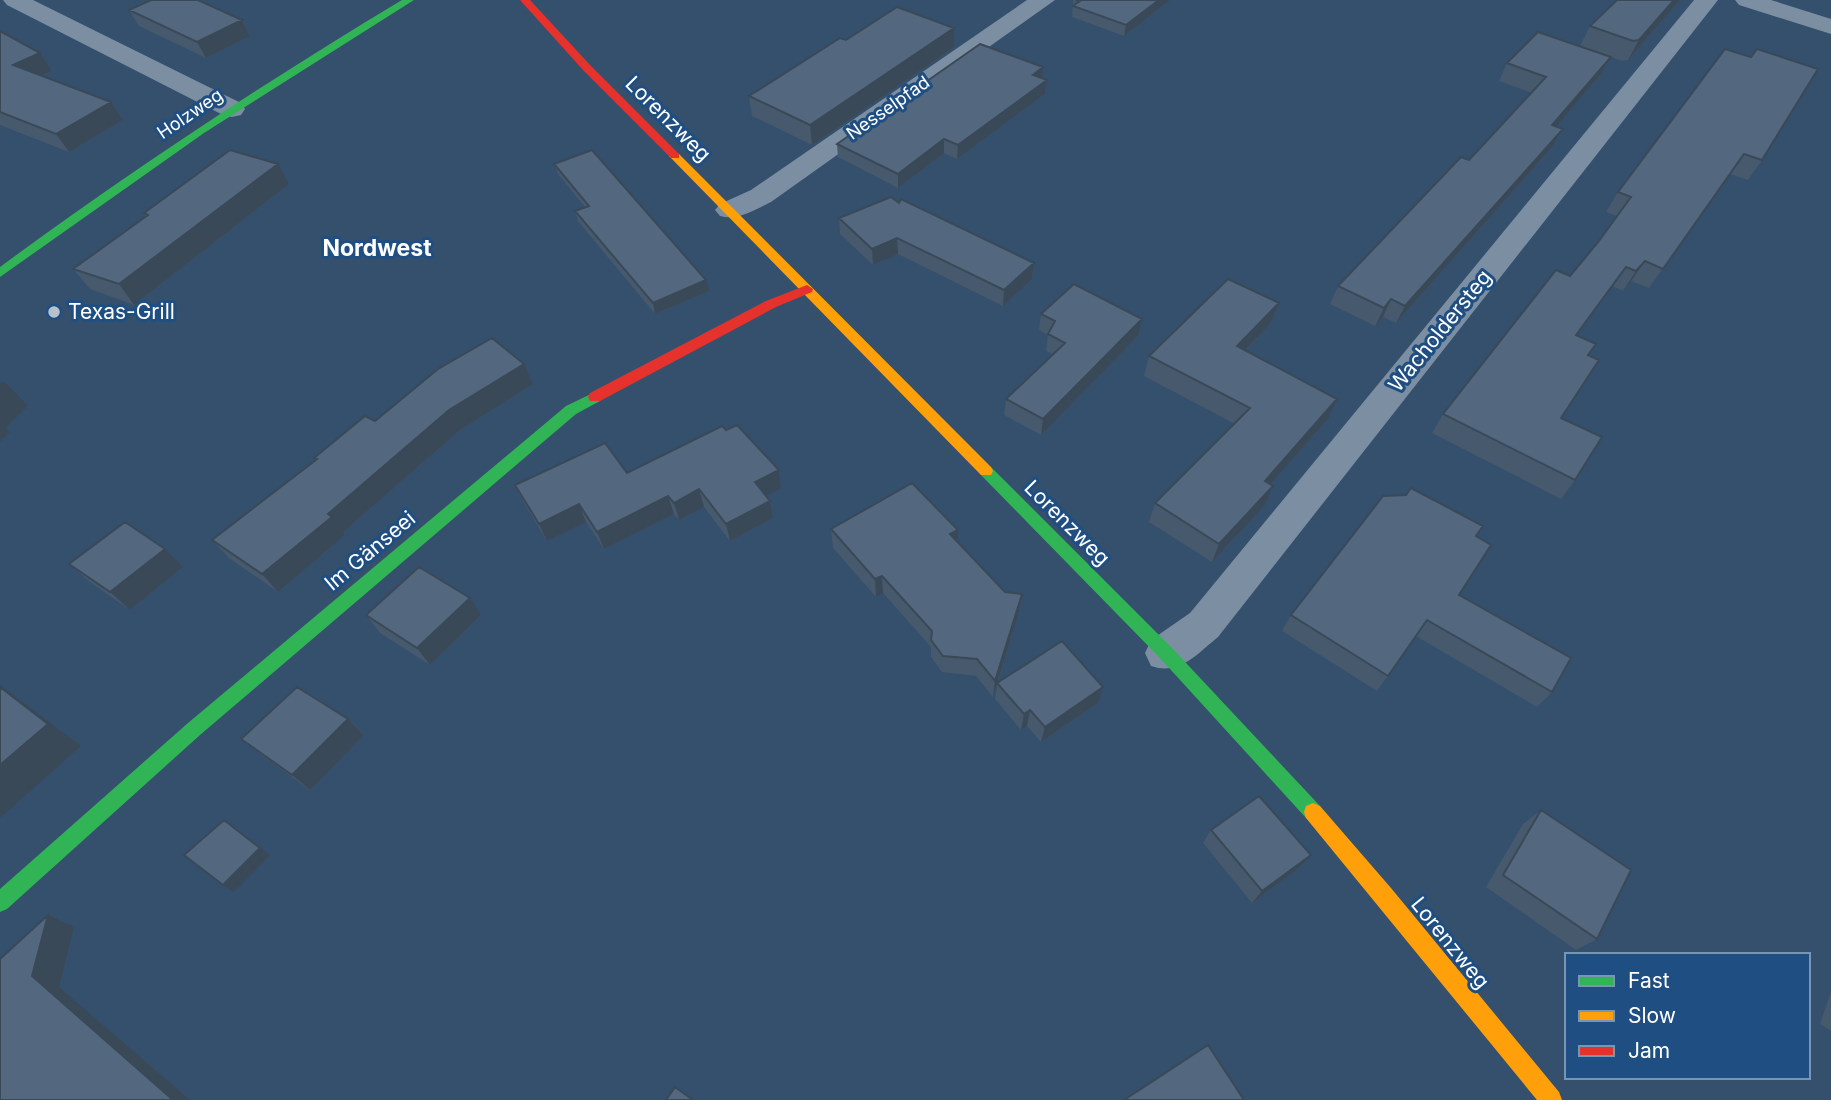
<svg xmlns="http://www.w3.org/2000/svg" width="1831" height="1100" font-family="Inter,sans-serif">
	<rect width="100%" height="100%" fill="#35506c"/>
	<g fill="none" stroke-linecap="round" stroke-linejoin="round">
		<path fill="#7b8ea2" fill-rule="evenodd" d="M3,0H33L241,103L245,109L241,115L232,117L223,115L7,5Z
			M1027,0H1055L771,202C754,210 738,221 720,216L715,210L720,204L751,190Z
			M1694,0H1718L1218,637C1197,654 1179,676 1151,666L1145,653L1151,640L1190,613Z
			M1735,0H1771L1831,19V34L1739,5Z"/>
		<path fill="#30b455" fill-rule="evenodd" d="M402,0H414L204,133L0,277V267C130,171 264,83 402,0Z
			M595,392L600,393L602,397L600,401L576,414L200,735L7,909L0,912V889L188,723L566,406Z
			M986,465L991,467L1172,648L1320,806L1322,812L1320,818L1313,821L1306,818L1160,658L981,475L979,471L981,467Z"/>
		<path fill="#ff9f0a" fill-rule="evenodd" d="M675,153L679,154L991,467L993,471L991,475H981L671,158L669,156Z
			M1313,803L1320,806L1391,888L1559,1092L1562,1100H1537L1306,818L1304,812L1306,806Z"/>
		<path fill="#e5322d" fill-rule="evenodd" d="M520,0H530L591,66L679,154V158H671L583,70Z
			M807,285L813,289L812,292L776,307L600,401H590L588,397L590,393L766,301Z"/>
	</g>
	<path fill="#47596c" d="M1073,0H1170L1124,36L1072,17Z
		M1617,0H1680L1628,60L1622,61L1611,57L1601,74L1556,126L1563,129L1553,146L1396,323L1383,317L1375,326L1330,304L1338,286L1469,160L1532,93L1499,81L1507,63L1580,46L1590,26Z
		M129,10L242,20L250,36L206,58L139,26Z
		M0,31L40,53L52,71L42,76L123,120L69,152L0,125Z
		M846,40L954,47L812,145L752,116L749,96Z
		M1725,49L1762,160L1748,180L1730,174L1649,288L1631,281L1623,291L1612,286L1577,335L1588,355L1561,418L1575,480L1561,499L1432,433L1443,414L1570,276L1599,241L1617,216L1606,212L1618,192Z
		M1042,78L1047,80L1045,94L957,159L944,153L898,188L838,157L837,144Z
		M554,164L709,291L655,314L578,221L575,211L585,207L558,174Z
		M289,184L134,305L90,289L73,269L146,217L144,213Z
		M899,203L1034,263L1032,279L1003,306L898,254L873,265L840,234L839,218Z
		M1279,303L1271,323L1245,351L1328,419L1270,484L1265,505L1212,562L1149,522L1155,503L1235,424L1144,376L1149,356Z
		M1041,314L1138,336L1041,435L1004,415L1006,399L1053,354L1046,351L1048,335L1039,330Z
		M533,384L460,430L343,532L345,535L278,592L229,558L212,540L316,460L314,458L375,421Z
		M726,430L779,470L781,488L766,496L770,501L773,518L730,541L704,507L679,520L674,514L604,549L586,522L547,541L524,503L515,485L627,473Z
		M831,529L957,541L1005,592L1022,594L1019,612L998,682L1098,703L1041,742L1027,726L1021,730L995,699L997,685L993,697L976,676L942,672L931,657V647L883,593L876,597L833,548Z
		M1476,536L1459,595L1552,692L1537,707L1416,636L1377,691L1282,631L1291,615Z
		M69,564L183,567L130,610L90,582Z
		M366,615H481L430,665L380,633Z
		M348,719L364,735L310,790L260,754L241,739Z
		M1541,810L1597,939L1576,950L1486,887L1523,824Z
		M1211,830L1311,855L1299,868L1252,903L1203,843Z
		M1831,992V1031L1820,1024Z"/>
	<path fill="#3a4958" d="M1159,0H1170L1124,36L1126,25Z
		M1674,0H1680L1628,60L1639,40Z
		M242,20L250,36L206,58L197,42Z
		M954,28V47L812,145L810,125Z
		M40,53L52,71L26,83L13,65Z
		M1611,57L1601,74L1543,142L1552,125Z
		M1043,67L1042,80L1033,75Z
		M1047,80L1045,94L957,159L958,145Z
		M111,102L123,120L69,152L56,134Z
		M1563,129L1553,146L1396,323L1405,306Z
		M944,139V153L898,188V174Z
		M278,164L289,184L134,305L119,284Z
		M897,238L898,254L873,265L872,249Z
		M1645,261L1631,281L1623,291L1636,271Z
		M1034,263L1032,279L1003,306L1004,290Z
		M706,280L709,291L655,314L653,303Z
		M1391,299L1383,317L1375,326L1384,308Z
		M1279,303L1271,323L1230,366L1237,346Z
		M1142,319L1138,336L1041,435L1043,419Z
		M524,364L533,384L460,430L343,532L345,535L278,592L262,574L328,514L449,410Z
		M4,381L28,406L5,428L10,432L0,442V384Z
		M1337,399L1328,419L1256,500L1265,481Z
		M779,470L781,488L759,500L755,482Z
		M1273,486L1265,505L1212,562L1219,544Z
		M699,489L704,507L679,520L674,503Z
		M668,496L674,514L604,549L597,532Z
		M770,501L773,518L730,541L726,524Z
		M579,504L586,522L547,541L539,524Z
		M958,530L957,548L950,534Z
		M165,549L183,567L130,610L110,592Z
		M882,576L883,593L876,597L875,579Z
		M1022,594L1019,612L993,697L995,681Z
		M470,598L481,615L430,665L417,648Z
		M0,685L81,746L0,818Z
		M1103,687L1098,703L1041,742L1045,727Z
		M1030,710L1027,726L1021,730L1024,714Z
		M348,719L364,735L310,790L292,775Z
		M224,820L270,855L234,892L223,885Z
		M1311,855L1299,868L1252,903L1262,891Z
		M48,915L74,927L59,987L190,1100H173L32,976Z"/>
	<path fill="#53687e" stroke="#3a4958" stroke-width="2" d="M151,0H198L242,20L197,42L129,10Z
		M1076,0H1159L1126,25L1073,6L1080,1Z
		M1617,0H1674L1639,40L1633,41L1590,26Z
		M897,7L954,28L810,125L749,96L840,38L846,40Z
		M0,31L40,53L13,65L111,102L56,134L0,112Z
		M1538,32L1611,57L1552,125L1563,129L1405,306L1391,299L1384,308L1338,286L1461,157L1469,160L1546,77L1507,63Z
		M980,44L1043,67L1033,75L1047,80L958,145L944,139L898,174L837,144Z
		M1725,49L1751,57L1757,49L1818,69L1762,160L1744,154L1663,269L1645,261L1636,271L1626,267L1576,335L1596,344L1588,355L1599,360L1561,418L1602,437L1575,480L1443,414L1556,270L1570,276L1599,241L1631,197L1618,192Z
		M230,150L278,164L119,284L73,269L148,215L144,213Z
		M592,150L706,280L653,303L575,211L589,206L554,164Z
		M891,197L899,203L901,199L1034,263L1004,290L897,238L872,249L839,218Z
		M1228,279L1279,303L1237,346L1337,399L1265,481L1273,486L1219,544L1155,503L1250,408L1149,356Z
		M1074,284L1142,319L1043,419L1006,399L1065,343L1048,334L1055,321L1041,314Z
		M492,338L524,364L449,410L328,514L332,517L262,574L212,540L317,459L314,458L365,416L375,421L438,369Z
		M737,425L779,470L755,482L770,501L726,524L699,489L674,503L668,496L597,532L579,504L539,524L515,485L605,443L627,473L722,426L726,430Z
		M912,483L958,530L950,534L1005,592L1022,594L995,681L977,659L943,656L931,640L932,631L882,576L875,579L831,529Z
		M1411,488L1483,526L1476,536L1491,545L1459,595L1571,658L1552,692L1427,620L1388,676L1291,615L1383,496L1406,495Z
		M125,522L165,549L110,592L69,564Z
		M419,567L470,598L417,648L366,615Z
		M1062,641L1103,687L1045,727L1030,710L1024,714L997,683Z
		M0,687L48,724L0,765Z
		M297,687L348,719L292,775L241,739Z
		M1259,796L1311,855L1262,891L1211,830Z
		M1541,810L1631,870L1597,939L1503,875Z
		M224,820L260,848L223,885L184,855Z
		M48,915L32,976L173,1100H0V959Z
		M1208,1045L1244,1100H1124Z
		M675,1087L693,1100H666Z"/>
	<circle fill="#b8c2cc" stroke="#1f4f82" stroke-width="2.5" cx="54" cy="312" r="7"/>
	<g text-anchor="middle" stroke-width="6" stroke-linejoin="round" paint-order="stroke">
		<g font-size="18" fill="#fff" stroke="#1f4f82">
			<text transform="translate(888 108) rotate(-35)" y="6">Nesselpfad</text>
			<text transform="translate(190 114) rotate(-34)" y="6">Holzweg</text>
		</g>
		<g font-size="21" fill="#fff" stroke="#1f4f82">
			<text transform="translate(668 119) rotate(45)" y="7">Lorenzweg</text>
			<text transform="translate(1440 331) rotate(-51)" y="7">Wacholdersteg</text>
			<text transform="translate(1067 523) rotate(45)" y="7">Lorenzweg</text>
			<text transform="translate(370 551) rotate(-40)" y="7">Im Gänseei</text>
			<text transform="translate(1450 943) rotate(51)" y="7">Lorenzweg</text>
		</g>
		<g font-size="21" fill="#fff" stroke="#1f4f82" text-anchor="start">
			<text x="68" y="319">Texas-Grill</text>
		</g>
		<g font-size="23" font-weight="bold" fill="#fff" stroke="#1f4f82">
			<text x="377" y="256">Nordwest</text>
		</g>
	</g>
	<rect x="1565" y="953" width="245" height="126" fill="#1f4f82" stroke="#7995b4" stroke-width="2"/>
	<rect x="1579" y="976" width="35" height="10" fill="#30b455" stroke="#7995b4" stroke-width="2"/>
	<text x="1628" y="988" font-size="21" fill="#ffffff">Fast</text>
	<rect x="1579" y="1011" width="35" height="10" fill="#ff9f0a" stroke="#7995b4" stroke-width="2"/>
	<text x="1628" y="1023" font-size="21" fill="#ffffff">Slow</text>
	<rect x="1579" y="1046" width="35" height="10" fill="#e5322d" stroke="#7995b4" stroke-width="2"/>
	<text x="1628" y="1058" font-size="21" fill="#ffffff">Jam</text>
</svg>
